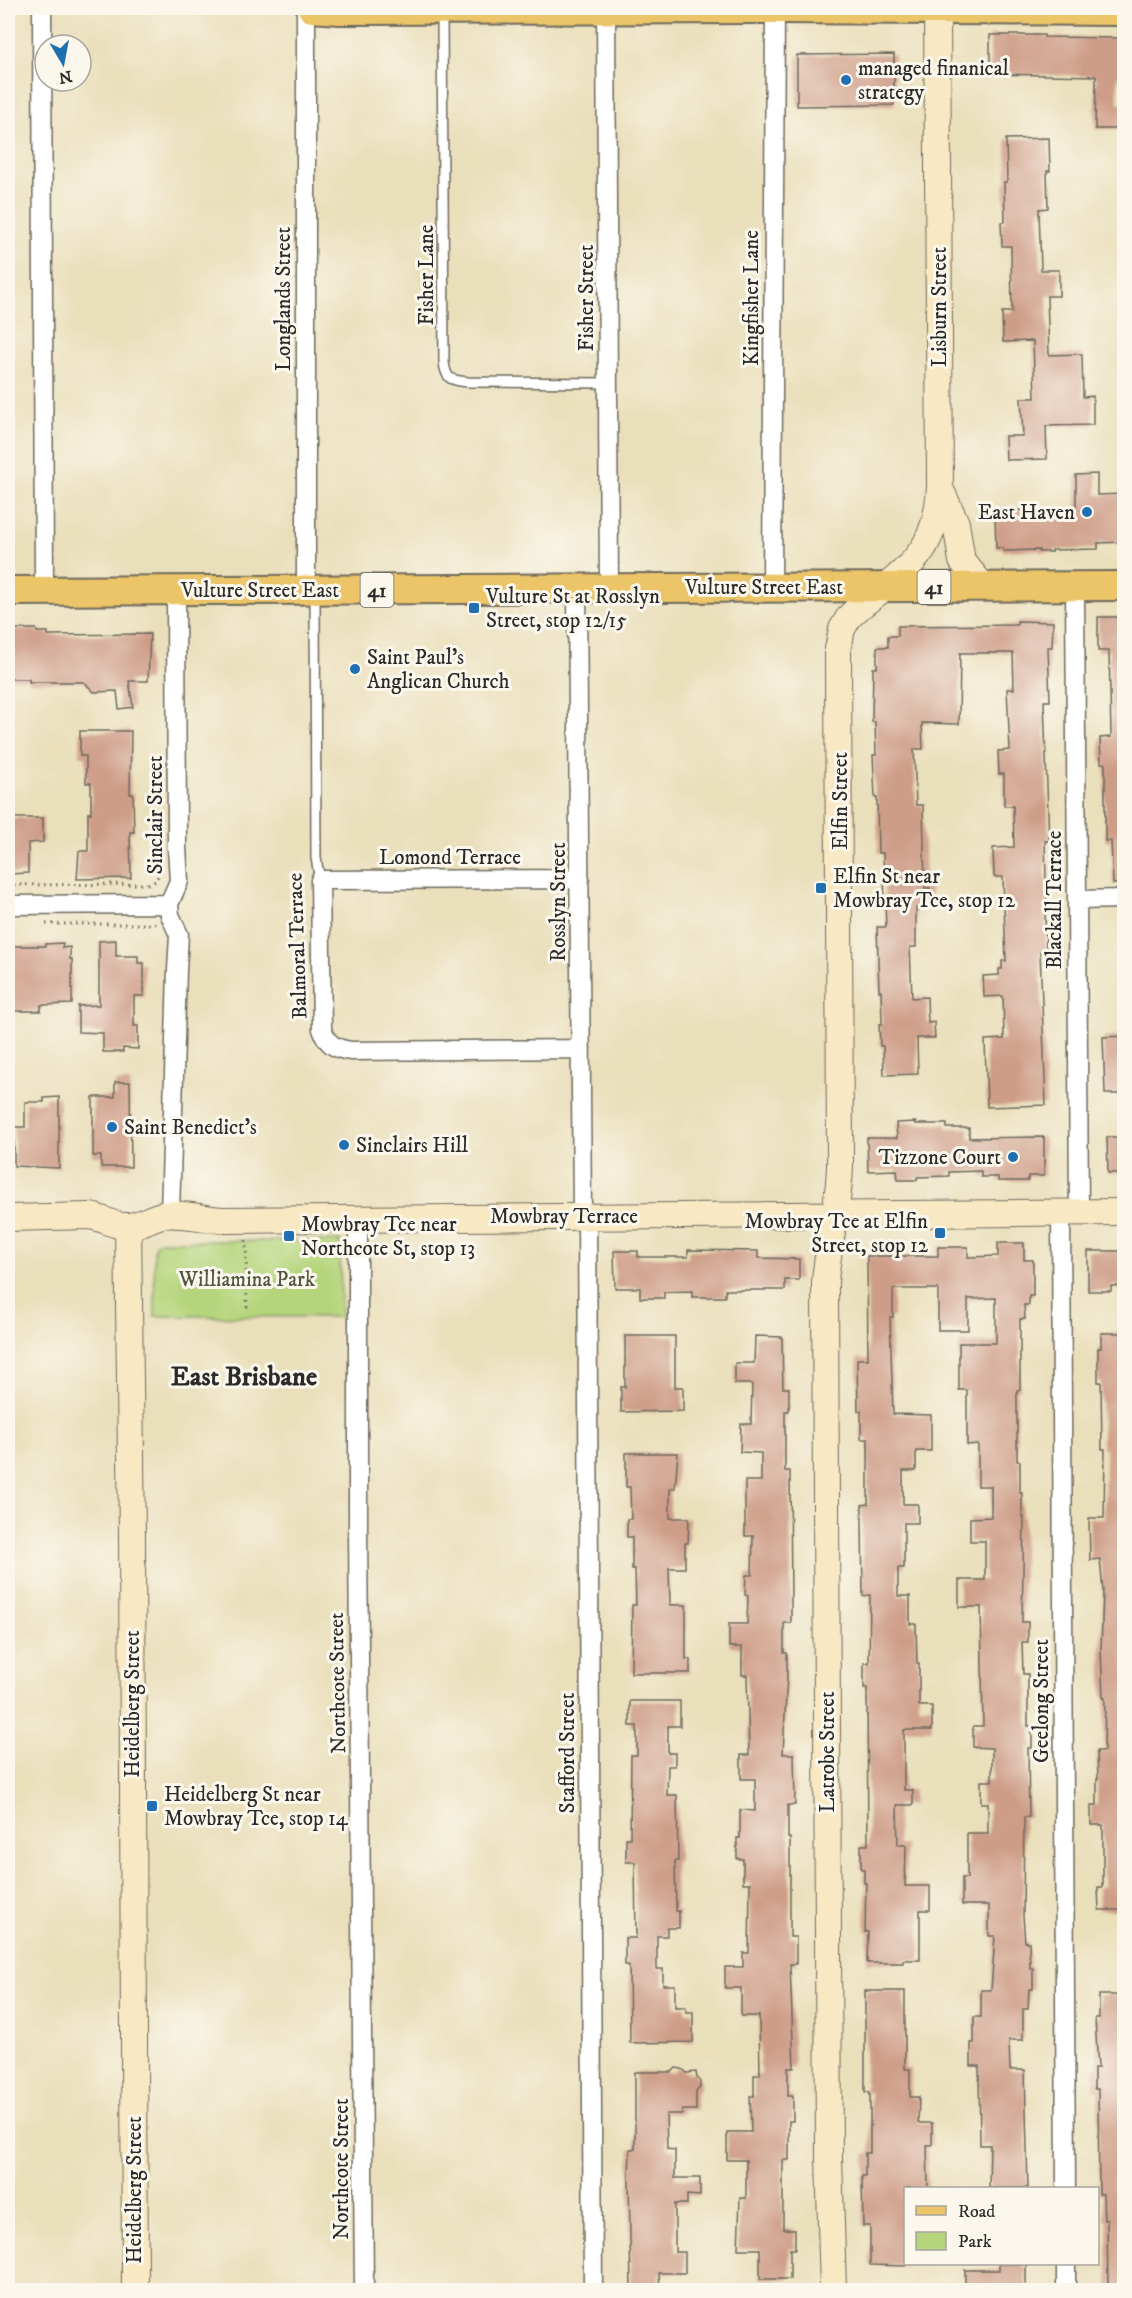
<svg xmlns="http://www.w3.org/2000/svg" width="1132" height="2298" font-family="'IM FELL DW Pica',serif">
	<rect width="100%" height="100%" fill="#fbf7ec"/>
	<filter id="ink" filterUnits="userSpaceOnUse"><feTurbulence type="fractalNoise" baseFrequency=".0167" numOctaves="2"/><feDisplacementMap in="SourceGraphic" scale="12" xChannelSelector="R" yChannelSelector="G"/><feConvolveMatrix kernelMatrix="1 2 1 2 8 2 1 2 1" color-interpolation-filters="sRGB"/></filter>
	<filter id="wash" filterUnits="userSpaceOnUse"><feTurbulence type="fractalNoise" baseFrequency=".008" numOctaves="4" result="noise"/><feDisplacementMap in="SourceGraphic" scale="24" xChannelSelector="R" yChannelSelector="G"/><feGaussianBlur stdDeviation="1.35" result="paint"/><feColorMatrix in="noise" values="0 0 0 0 0 0 0 0 0 0 0 0 0 0 0 0 0 1.4 0 .05"/><feComposite in="paint" operator="in"/></filter>
	<g filter="url(#wash)">
		<rect width="100%" height="100%" fill="#eadfbb"/>
		<path fill="#b5d57d" stroke="#708054" stroke-width="1.5" d="M160,1241H340L341,1317L155,1316L154,1250L155,1245Z"/>
		<g id="blocks">
			<path fill="#ce9d88" d="M990,35H1044V37L1121,38V76H1118V104H1123V129H1095L1096,76L990,74Z
				M894,54V105L797,106V55Z
				M1049,138L1050,171H1047L1048,208L1039,209L1041,270H1059V296H1047L1049,355L1082,354L1083,397L1093,396V425L1046,426L1047,459L1006,460L1005,436H1023L1021,398H1035L1033,341L1003,342L1002,312H1012L1011,246H1002L1001,222H1005L1004,182H1007L1006,139Z
				M1097,474V495L1125,494V542L1098,543V549L1052,550V552H1039V550L1003,551V548H996L995,511L1032,510V516L1076,515V475Z
				M1098,617H1125V884H1113L1111,841H1105V763H1101L1100,738L1111,737L1110,691L1109,651H1098Z
				M1017,621L1053,622L1052,647H1048L1050,701H1044L1049,841H1045L1047,913H1045L1046,952H1040L1046,1105L987,1107L985,1040L1004,1039L1003,996L984,997L983,976L999,975V969H1002V961H1006L1003,877H994L993,848L1014,847L1013,806H1004V774H999L998,751L1010,750L1007,689H1014L1013,653H960L959,724L922,723L923,749H914L916,805H923L925,888H930L931,907L916,908V947H910L912,998L927,997L928,1023L934,1022L935,1038H917L918,1074L884,1075L883,1046H880L879,1024H882L881,991H879L877,927H886L883,853H878L877,798H875L874,776L873,755H876L875,722H872L873,668H877V647H888V636H898V626L1017,625Z
				M8,629H36L37,632H48V635L150,634L148,681H129L133,707L119,709L117,691L94,692L84,682H29V679H8Z
				M80,731H131L130,794H133L134,832H130L131,878L77,879L79,851H88V813H91V783H86V756H80Z
				M8,818H43V842L28,843V873L8,874Z
				M116,940V956H138V963H144V996H134V1026H138V1049L123,1048V1052H103V1033L78,1032V1006L99,1005V941Z
				M63,943L62,948L70,947V959H72V1004L41,1005V1011H10V946H45V944Z
				M1125,1036V1094H1105L1103,1037Z
				M115,1082H130L131,1167H101V1156H93V1097H115Z
				M59,1097V1168L14,1166V1127H25V1102H44V1098Z
				M916,1122V1124H947V1128H969V1138L1044,1137V1176H1028V1181H998V1177H981V1171L949,1172V1176L917,1177V1180H898L897,1170L868,1171L867,1138H897L896,1123Z
				M1107,1137H1125V1173H1108Z
				M998,1243H1024V1260H1033V1296H1029V1305H1024L1025,1319H1020V1390H1017V1461H1020V1493H1022V1517H1024L1022,1622H1028V1642H1022L1023,1674H1028V1726H1032V1748H1028L1029,1817H1024L1023,1916L1025,1942H1029L1030,1968H1033V1989H1029L1028,2009H1023V2040H1009L1010,2070H1025L1028,2188H989L990,2145H980L979,2066H971V2043H974V2017H981V1990H991L995,1936H989V1905H962V1878H967V1833H988V1803H981V1781H992V1748L973,1747V1726H983L981,1607H959V1580H985V1541H970V1518L991,1517V1486H978V1444L967,1445V1390H959V1343H996V1298L968,1299V1330H938V1289H893V1317H890L893,1414L931,1415V1451H916V1471H903V1504H918V1523H904V1568H898V1596H910V1624H916L917,1663H919V1706H932V1730H904V1790H913V1805H897L898,1845H906L905,1886H930V1910H920V1960H903V1963H867L868,1932H865L866,1883H864V1869H861V1845H868L867,1688H864V1663H869L870,1595L863,1596L862,1523V1505L868,1504V1439H861V1411H858L857,1359H868L867,1256H938V1247H968V1257L998,1256Z
				M688,1250L758,1251V1258L799,1259V1280H785V1290H725V1297H692V1291L664,1292V1298H640V1288H615L614,1251H638V1257H688Z
				M1088,1251H1125V1286H1111V1291H1088Z
				M1101,1333H1125V1910H1099L1098,1887H1103V1825H1091V1805H1097V1779H1098L1097,1751H1104L1105,1698H1103L1101,1652L1103,1591L1100,1559L1090,1560L1089,1518H1104L1105,1449H1102L1101,1382H1098V1348H1101Z
				M625,1336H675V1387H683V1411L621,1412V1387H625Z
				M755,1336L782,1337L783,1388H789V1411H785V1471H790L791,1602V1623H784V1653H787V1675L783,1754H794L795,1805H788V1838H790V1937H796V1964H790L794,2068H788V2096H793V2121H789V2160H783V2229H795V2249H790V2279H760V2249H738L740,2198H746V2160H727V2132H751L750,2096H754V2075H760L759,2016H741V1988H725V1967H743V1953H749L750,1883H743V1859H737V1838H740V1810L755,1811V1779H741V1755H749L747,1675H742V1647H729V1624H747L748,1595H745L746,1575H752L753,1536H745V1481H761V1453L740,1452L741,1424H751L752,1384H735V1363H754Z
				M626,1453H678L675,1488H670V1518H689L688,1543H685V1568H669L670,1605H686V1659H690V1673H631L632,1605H636L635,1569H632V1537H627V1519H631L630,1487H626Z
				M630,1701H680V1726H668V1753H675V1766H668L667,1795H677L678,1861H675L676,1911H679V1928H667V1936H657V1969H663V1985H675V2007H686V2012H693V2042L630,2043L629,1965H625V1938H636L635,1862H626V1838H630L631,1755H637V1726H630Z
				M865,1991H905V2069H910V2097H919L918,2123H932V2145H927L928,2188H906V2266L870,2265V2226H863L862,2176H865V2153H870V2092H865Z
				M1099,1995H1125V2290H1108L1107,2220H1104L1103,2194H1099L1098,2089H1094V2068H1098L1095,2018H1099Z
				M676,2068L682,2069L687,2073L696,2072L697,2078L700,2081V2087L696,2092V2110H682V2114H666L667,2149L675,2150V2178H700V2196L687,2195V2204H675V2252H685V2273H659L660,2290H631L629,2178L630,2149H635V2072H672Z
				M999,2264H1026V2290H965V2270H999Z"/>
		</g>
	</g>
	<g filter="url(#ink)">
		<use href="#blocks" fill-opacity="0" stroke="#6e6a5d" stroke-width="1.5"/>
		<g fill="none" stroke-linecap="round" stroke-linejoin="round">
			<defs>
				<path id="lane" d="M442,12L444,362C446,381 452,380 468,382L609,383
					M315,592L316,858L320,880"/>
				<path id="street" d="M42,8L44,591
					M306,8V590
					M606,8L609,588
					M1075,586L1079,1212
					M772,587L775,9
					M577,588L582,1215
					M580,879L320,880L322,1029C327,1045 336,1049 351,1051L581,1049
					M1077,900L1124,899
					M8,905L169,904
					M1061,1213L1066,2188
					M170,1215L177,970L179,935L170,915L169,904L179,881L177,848L176,591
					M587,1215L593,2290
					M358,1219V1527L364,2290
					M1066,2264V2290"/>
				<path id="secondary" d="M940,488L956,523L962,561L983,586
					M8,1218L89,1216C102,1217 113,1226 125,1226C138,1227 149,1218 162,1215C181,1212 204,1219 223,1220L1124,1212
					M128,1226L132,1535L135,2290
					M833,2290L829,2157L825,1282C828,1243 839,1206 840,1166L838,649L842,629L849,617C860,605 873,597 885,587C923,558 937,535 940,487L937,8"/>
				<path id="primary" d="M312,8L340,10L771,9L1124,11
					M8,591L1124,586"/>
			</defs>
			<use href="#lane" stroke="#6e6a5d" stroke-width="12"/>
			<use href="#street" stroke="#6e6a5d" stroke-width="21"/>
			<use href="#secondary" stroke="#6e6a5d" stroke-width="28"/>
			<use href="#primary" stroke="#6e6a5d" stroke-width="32"/>
			<path stroke="#6e6a5d" stroke-width="3" stroke-dasharray="1.5 4.5" stroke-linecap="butt" d="M148,884L156,881L158,876V853
				M8,885L147,884
				M46,924H156
				M246,1240L247,1310"/>
			<use href="#lane" stroke="#fff" stroke-width="9"/>
			<use href="#street" stroke="#fff" stroke-width="18"/>
			<use href="#secondary" stroke="#f8e8c3" stroke-width="26"/>
			<use href="#primary" stroke="#edc569" stroke-width="28"/>
		</g>
	</g>
	<g fill="#1f6fb2" stroke="#fbf7ec" stroke-width="2">
		<circle cx="846" cy="80" r="6"/>
		<circle cx="1087" cy="512" r="6"/>
		<rect x="468" y="602" width="12" height="12" rx="3"/>
		<circle cx="355" cy="669" r="6"/>
		<rect x="815" y="882" width="12" height="12" rx="3"/>
		<circle cx="112" cy="1127" r="6"/>
		<circle cx="344" cy="1145" r="6"/>
		<circle cx="1013" cy="1157" r="6"/>
		<rect x="934" y="1227" width="12" height="12" rx="3"/>
		<rect x="283" y="1230" width="12" height="12" rx="3"/>
		<rect x="146" y="1800" width="12" height="12" rx="3"/>
	</g>
	<g text-anchor="middle" stroke-width="6" stroke-linejoin="round" paint-order="stroke">
		<g fill="#fbf7ec" stroke="#696865" stroke-width="1.5">
			<rect x="917.5" y="570" width="33" height="34" rx="4.5"/>
			<rect x="360.5" y="573" width="33" height="34" rx="4.5"/>
		</g>
		<g font-size="20" font-weight="bold" fill="#2b2b2b">
			<text x="934" y="594">41</text>
			<text x="377" y="597">41</text>
		</g>
		<g font-size="21" fill="#2b2b2b" stroke="#fbf7ec" text-anchor="start">
			<text x="858" y="75">managed finanical<tspan x="858" dy="24">strategy</tspan></text>
			<text x="1075" y="519" text-anchor="end">East Haven</text>
			<text x="486" y="603">Vulture St at Rosslyn<tspan x="486" dy="24">Street, stop 12/15</tspan></text>
			<text x="367" y="664">Saint Paul's<tspan x="367" dy="24">Anglican Church</tspan></text>
			<text x="833" y="883">Elfin St near<tspan x="833" dy="24">Mowbray Tce, stop 12</tspan></text>
			<text x="124" y="1134">Saint Benedict's</text>
			<text x="356" y="1152">Sinclairs Hill</text>
			<text x="1001" y="1164" text-anchor="end">Tizzone Court</text>
			<text x="928" y="1228" text-anchor="end">Mowbray Tce at Elfin<tspan x="928" dy="24">Street, stop 12</tspan></text>
			<text x="301" y="1231">Mowbray Tce near<tspan x="301" dy="24">Northcote St, stop 13</tspan></text>
			<text x="164" y="1801">Heidelberg St near<tspan x="164" dy="24">Mowbray Tce, stop 14</tspan></text>
		</g>
		<g font-size="21" fill="#2b2b2b" stroke="#fbf7ec">
			<text transform="translate(426 275) rotate(-90)" y="7">Fisher Lane</text>
			<text transform="translate(586 298) rotate(-90)" y="7">Fisher Street</text>
			<text transform="translate(751 298) rotate(-90)" y="7">Kingfisher Lane</text>
			<text transform="translate(283 299) rotate(-90)" y="7">Longlands Street</text>
			<text transform="translate(939 307) rotate(-90)" y="7">Lisburn Street</text>
			<text x="764" y="594">Vulture Street East</text>
			<text x="260" y="597">Vulture Street East</text>
			<text transform="translate(840 801) rotate(-90)" y="7">Elfin Street</text>
			<text transform="translate(155 815) rotate(-90)" y="7">Sinclair Street</text>
			<text x="450" y="864">Lomond Terrace</text>
			<text transform="translate(1054 900) rotate(-90)" y="7">Blackall Terrace</text>
			<text transform="translate(558 902) rotate(-90)" y="7">Rosslyn Street</text>
			<text transform="translate(297 946) rotate(-92)" y="7">Balmoral Terrace</text>
			<text x="564" y="1223">Mowbray Terrace</text>
			<text transform="translate(337 1683) rotate(-91)" y="7">Northcote Street</text>
			<text transform="translate(1041 1701) rotate(-90)" y="7">Geelong Street</text>
			<text transform="translate(132 1704) rotate(-90)" y="7">Heidelberg Street</text>
			<text transform="translate(827 1752) rotate(-90)" y="7">Latrobe Street</text>
			<text transform="translate(567 1753) rotate(-90)" y="7">Stafford Street</text>
			<text transform="translate(341 2169) rotate(-90)" y="7">Northcote Street</text>
			<text transform="translate(134 2190) rotate(-90)" y="7">Heidelberg Street</text>
		</g>
		<g font-size="21" fill="#4e5640" stroke="#fbf7ec">
			<text x="247" y="1286">Williamina Park</text>
		</g>
		<g font-size="27" font-weight="bold" fill="#2b2b2b" stroke="#fbf7ec">
			<text x="244" y="1385">East Brisbane</text>
		</g>
	</g>
	<rect width="1132" height="2298" fill="none" stroke="#fbf7ec" stroke-width="30"/>
	<rect x="904" y="2187" width="195" height="78" fill="#fbf7ec" stroke="#a8a59f" stroke-width="1.5"/>
	<rect x="916" y="2206" width="30" height="9" fill="#edc569" stroke="#a8a59f" stroke-width="1.5"/>
	<text x="958" y="2217" font-size="18" fill="#2b2b2b">Road</text>
	<rect x="916" y="2232" width="30" height="18" fill="#b5d57d" stroke="#a8a59f" stroke-width="1.5"/>
	<text x="958" y="2247" font-size="18" fill="#2b2b2b">Park</text>
	<g transform="translate(63 63) rotate(170)"><circle r="28" fill="#fbf7ec" stroke="#a8a59f" stroke-width="1.5"/>
	<path d="M0-4.5L10 22L0 15L-10 22Z" fill="#1f6fb2"/>
	<text y="-9" font-size="16" font-weight="bold" text-anchor="middle" fill="#2b2b2b">N</text>
	</g>
</svg>
